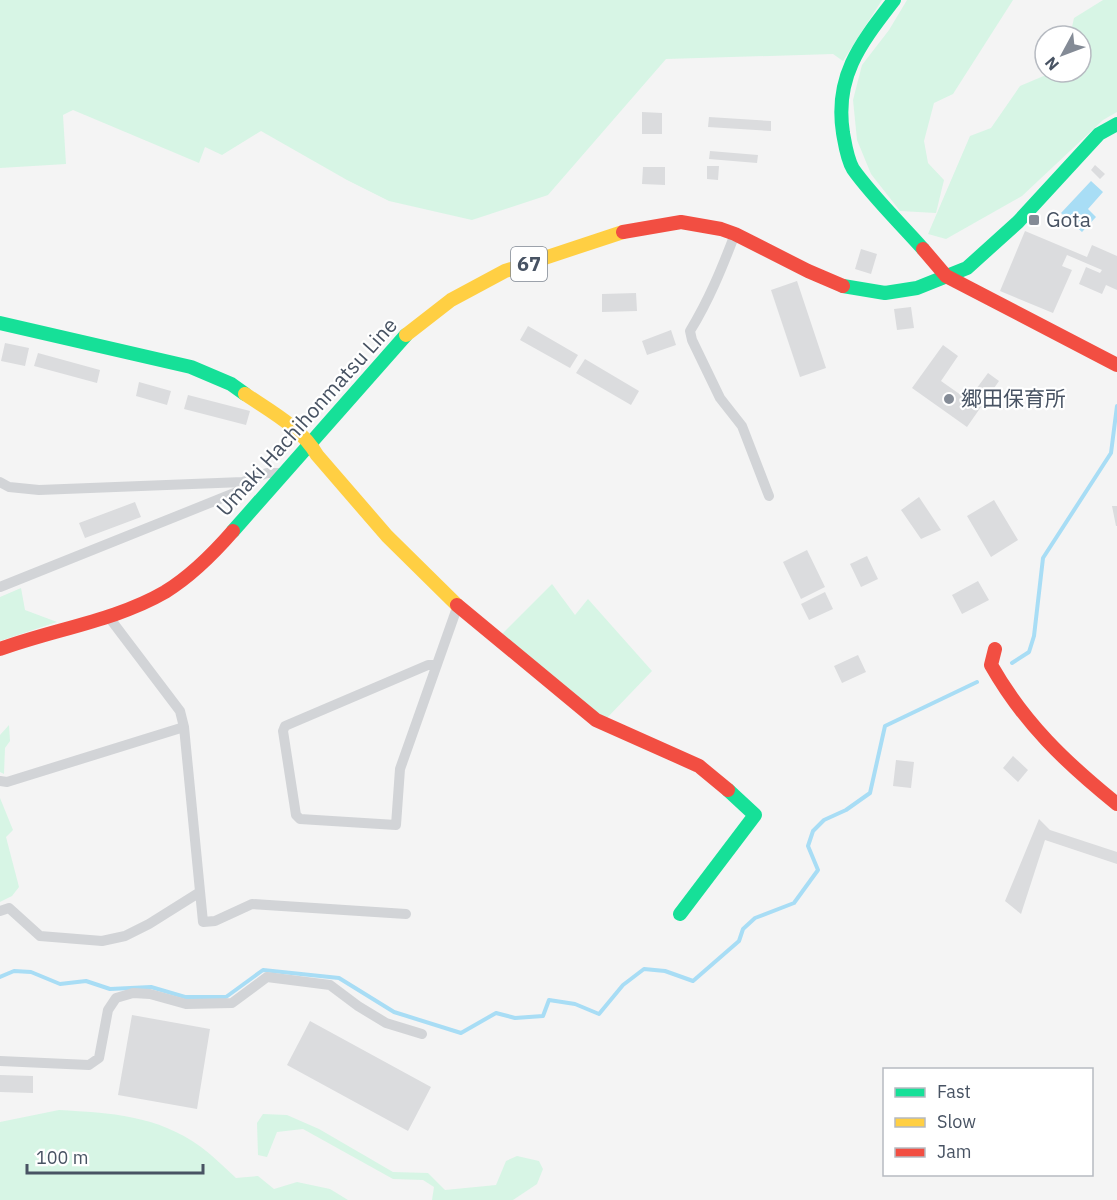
<svg xmlns="http://www.w3.org/2000/svg" width="1117" height="1200" font-family="'IBM Plex Sans','Noto Sans JP',sans-serif">
	<rect width="100%" height="100%" fill="#f4f4f4"/>
	<path fill="#d7f5e5" d="M0,0H882L843,61L833,54L666,59L548,195L472,220L389,201L347,180L261,131L222,155L205,147L199,163L73,110L63,115L66,164L0,168Z
		M907,0H1013L953,94L934,103L924,141L928,163L944,180L936,213L900,211L871,174L857,140L853,100L862,65L889,30Z
		M1103,0H1117V112L1103,120L1022,196L946,239L928,234L970,136L991,128L1020,86L1053,72H1081V36H1070L1074,18Z
		M552,584L575,615L588,599L652,671L605,720L501,635Z
		M21,588L25,610L57,622L0,641V597Z
		M9,725L10,741L5,748L4,774L0,772V735Z
		M0,798L13,830L6,837L19,887L12,896L0,902Z
		M59,1110C111,1113 157,1115 201,1147C213,1156 224,1167 236,1178L258,1176L274,1189L297,1182L330,1189L348,1200H0V1122Z
		M263,1114L287,1115L319,1129L393,1172L428,1173L445,1190L496,1185L506,1161L517,1156L539,1161L543,1169L537,1184L513,1200H432L434,1187L423,1180L393,1179L303,1129L277,1132L267,1157L258,1155L257,1123Z"/>
	<path fill="#a8ddf5" d="M1091,181L1103,192L1088,209L1096,217L1082,232L1061,213Z"/>
	<g fill="none" stroke-linecap="round" stroke-linejoin="round">
		<path stroke="#a8ddf5" stroke-width="4" d="M1012,663L1029,652L1034,636L1043,558L1111,453L1117,406
			M0,977L14,971L31,972L60,984L86,981L110,989L151,987L185,997H226L263,970L339,978L394,1012L461,1033L496,1013L515,1018L543,1016L549,1000L575,1004L599,1014L623,985L644,969L665,971L693,981L739,941L743,929L755,918L794,903L818,870L808,846L813,831L824,820L846,810L870,793L885,726L977,682"/>
	</g>
	<path fill="#dbdcde" d="M642,112L662,113V134H642Z
		M709,117L771,121V131L708,127Z
		M710,151L758,155L757,163L709,159Z
		M1095,165L1105,174L1100,179L1091,170Z
		M707,166H719L718,180L707,179Z
		M643,167H665V185L642,184Z
		M1025,231L1087,257L1092,245L1117,256V290L1106,285L1102,294L1079,284L1086,267L1100,273L1102,270L1067,255L1062,266L1072,270L1053,313L1000,291Z
		M861,249L877,254L871,274L855,269Z
		M797,281L826,368L800,377L771,290Z
		M636,293L637,311L602,312V294Z
		M911,307L914,328L897,330L894,309Z
		M528,326L578,355L570,368L520,340Z
		M671,330L676,345L647,355L642,341Z
		M5,343L29,348L25,366L1,361Z
		M943,345L958,356L941,381L968,400L988,373L999,381L967,427L912,388Z
		M38,353L100,370L97,383L34,366Z
		M585,359L639,391L631,405L576,373Z
		M139,382L171,391L167,405L136,396Z
		M188,395L250,411L246,425L184,409Z
		M919,497L941,530L921,539L901,510Z
		M994,500L1018,540L991,557L967,516Z
		M135,502L141,517L85,538L79,523Z
		M1112,506H1117V526H1116Z
		M807,550L825,587L801,599L783,562Z
		M867,556L878,579L861,587L850,564Z
		M978,581L989,600L962,614L952,595Z
		M825,592L833,609L809,620L801,604Z
		M858,655L866,672L842,683L834,666Z
		M1013,756L1028,770L1018,782L1003,768Z
		M896,760L914,762L911,788L893,786Z
		M1039,819L1050,830L1117,852V864L1045,840L1021,914L1005,901Z
		M132,1015L210,1029L197,1109L118,1095Z
		M310,1021L431,1087L408,1131L287,1065Z
		M0,1075L33,1076V1093L0,1092Z"/>
	<g fill="none" stroke-linecap="round" stroke-linejoin="round">
		<path stroke="#d2d4d7" stroke-width="10" d="M735,234C722,268 709,300 690,331L692,340L720,398L742,426L769,496
			M0,482L9,487L39,490L243,482L267,473H283
			M0,587L242,490L243,482
			M108,616L180,711L184,727L203,922L215,921L252,904L406,914
			M435,665H428L285,726L283,731L296,815L300,819L396,825L400,769L458,605
			M0,781L7,782L184,727
			M0,911L9,908L40,936L102,941L125,936L149,924L200,892
			M0,1061L89,1065L99,1058L108,1010L116,998L133,993L150,994L186,1004L232,1003L267,977L330,985L358,1006L386,1023L422,1034"/>
		<path stroke="#16e098" stroke-width="14" d="M894,0C861,43 834,76 843,133C845,144 847,159 853,169C872,196 901,224 923,249
			M843,286L885,293L917,288L967,268L1018,222L1099,134L1117,124
			M0,323L191,367L231,384L245,394
			M233,531L406,335
			M680,914L755,815L728,790"/>
		<path stroke="#ffcf43" stroke-width="14" d="M406,335L451,300L505,271L623,232
			M245,394C270,411 302,428 317,455L387,536L457,605"/>
		<path stroke="#f24e42" stroke-width="14" d="M623,232L681,222L721,229L735,234L808,271L843,286
			M923,249L946,276L1117,365
			M457,605L596,720L699,766L728,790
			M0,649C54,629 115,621 165,592C191,576 213,554 233,531
			M995,649L991,665C1024,723 1065,762 1117,804"/>
	</g>
	<g fill="#848b96" stroke="#fff" stroke-width="2">
		<rect x="1028" y="214" width="12" height="12" rx="3"/>
		<circle cx="949" cy="399" r="6"/>
	</g>
	<g text-anchor="middle" stroke-width="4.5" stroke-linejoin="round" paint-order="stroke">
		<rect fill="#fff" stroke="#7f8792" stroke-width="1.5" x="511" y="247" width="36" height="34" rx="4.5"/>
		<g font-size="20" font-weight="bold" fill="#485363">
			<text x="529" y="271">67</text>
		</g>
		<g font-size="21" fill="#485363" stroke="#fff" text-anchor="start">
			<text x="1046" y="227">Gota</text>
			<text x="961" y="406">郷田保育所</text>
		</g>
		<g font-size="21" fill="#485363" stroke="#fff">
			<text transform="translate(307 417) rotate(-48)" y="7">Umaki Hachihonmatsu Line</text>
		</g>
	</g>
	<rect x="883" y="1068" width="210" height="108" fill="#ffffff" stroke="#b6bac1" stroke-width="1.5"/>
	<rect x="895" y="1088" width="30" height="9" fill="#16e098" stroke="#b6bac1" stroke-width="1.5"/>
	<text x="937" y="1098" font-size="18" fill="#485363">Fast</text>
	<rect x="895" y="1118" width="30" height="9" fill="#ffcf43" stroke="#b6bac1" stroke-width="1.5"/>
	<text x="937" y="1128" font-size="18" fill="#485363">Slow</text>
	<rect x="895" y="1148" width="30" height="9" fill="#f24e42" stroke="#b6bac1" stroke-width="1.5"/>
	<text x="937" y="1158" font-size="18" fill="#485363">Jam</text>
	<g transform="translate(1063 54) rotate(229)"><circle r="28" fill="#ffffff" stroke="#b6bac1" stroke-width="1.5"/>
	<path d="M0-4.5L10 22L0 15L-10 22Z" fill="#848b96"/>
	<text y="-9" font-size="16" font-weight="bold" text-anchor="middle" fill="#485363">N</text>
	</g>
	<path d="M27 1164v9h176v-9" fill="none" stroke="#485363" stroke-width="3"/>
	<text x="36" y="1164" font-size="18" fill="#485363" stroke="#ffffff" stroke-width="4.5" paint-order="stroke">100 m</text>
</svg>
